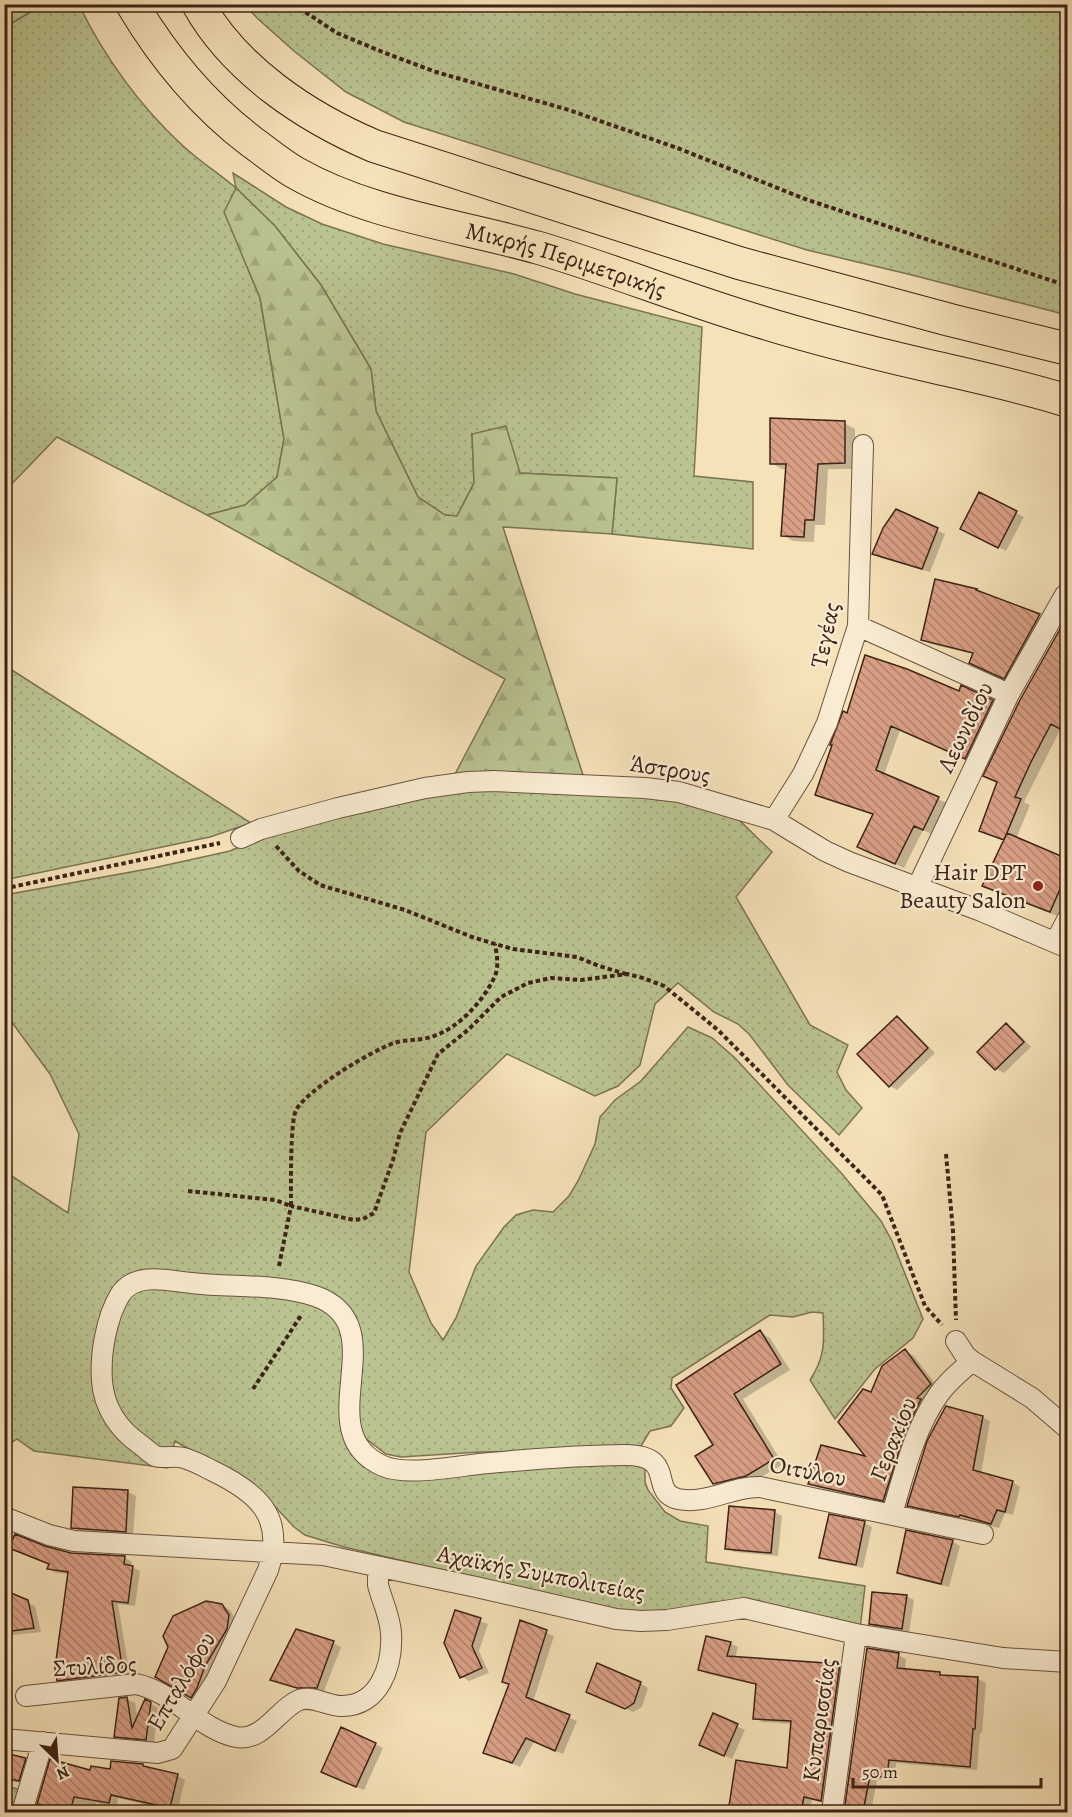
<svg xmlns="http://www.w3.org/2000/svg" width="1072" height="1817" font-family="Alegreya,serif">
	<defs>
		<pattern id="grass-dots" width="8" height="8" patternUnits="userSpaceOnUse" patternTransform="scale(1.5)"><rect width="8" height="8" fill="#bac491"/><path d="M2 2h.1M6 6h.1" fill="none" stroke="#a1a87c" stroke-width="1.8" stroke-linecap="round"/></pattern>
		<pattern id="forest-firs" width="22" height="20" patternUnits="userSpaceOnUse" patternTransform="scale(1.5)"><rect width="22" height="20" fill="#bac491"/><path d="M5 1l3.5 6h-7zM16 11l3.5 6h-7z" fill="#a1a87c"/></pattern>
		<pattern id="building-back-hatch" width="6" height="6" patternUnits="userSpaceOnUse" patternTransform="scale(1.5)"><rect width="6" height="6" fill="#daa086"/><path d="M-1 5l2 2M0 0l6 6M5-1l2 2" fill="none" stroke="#b2826d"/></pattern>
	</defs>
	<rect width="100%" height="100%" fill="#f6e2b9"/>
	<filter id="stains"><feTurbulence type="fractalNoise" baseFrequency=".00333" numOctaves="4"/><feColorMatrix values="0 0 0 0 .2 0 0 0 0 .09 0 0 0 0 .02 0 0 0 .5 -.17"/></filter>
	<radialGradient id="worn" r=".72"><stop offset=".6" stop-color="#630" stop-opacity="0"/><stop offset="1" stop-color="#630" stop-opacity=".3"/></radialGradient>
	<path fill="url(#grass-dots)" stroke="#7c7354" stroke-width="1.5" d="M42,5H79C104,56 139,105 182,145C198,160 218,173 236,188L233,173L286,207L322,224L383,244L514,274L575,294L702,327L694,476L753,482V549L612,534L617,478L520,473L472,434L474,483L457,516L445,515L418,497L376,411L371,369L321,285L275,226L237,189L244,259L260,298L284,439L277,477L245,505L207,515L57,437L5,491V27Z
		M245,5H1067V315L912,275L807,250L404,122L346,92L294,51L257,18Z
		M4,665L251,823L210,837L9,879L5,877Z
		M466,788L653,795L706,807L739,820L772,852L736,897L810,1025L848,1045L837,1072L846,1090L862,1108L839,1135L788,1085L749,1034L738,1024L714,1012L678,983L655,1004L640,1065L618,1086L595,1096L507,1054L426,1132L409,1272L431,1323L443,1340L456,1318L476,1266L504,1227L516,1215L533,1210L553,1212L569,1196L578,1181L595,1144L600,1117L615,1100L641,1081L688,1027L712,1038L735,1058L843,1175L881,1221L892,1241L923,1319L913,1338L875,1369L835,1419L810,1380C826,1356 824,1340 823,1313L812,1312L793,1317L770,1315L672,1378L671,1388L684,1408L671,1426L650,1431L641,1446L579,1450L480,1452L401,1457L386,1454L365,1438L364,1463L645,1464V1482L648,1490L665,1512L680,1521L708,1526L706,1562L865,1586L860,1630L735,1601L713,1602L668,1611L627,1613L344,1547L305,1535L294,1527L269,1500L213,1463L175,1441L167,1468L34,1451L17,1439L5,1447L4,1171L68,1213L79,1134L50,1074L5,1013V895L153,868L230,851L274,831Z
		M5,1786L35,1793L30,1812H5Z"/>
	<path fill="url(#forest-firs)" stroke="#7c7354" stroke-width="1.5" d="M5,4H42V5L5,27Z
		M236,188L275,226L321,285L371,369L376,411L418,497L445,515L457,516L474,483L472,434L506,426L520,473L617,478L612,534L503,527L584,778L454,776L505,679L207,515L245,505L277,477L284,439L260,298L224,212Z"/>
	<path fill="#0003" d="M844,423L855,429V469H828L825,525H815L814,542L793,541L782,535L787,469H782L771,463Z
		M980,494L1024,517L1006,551L969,532Z
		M896,511L945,534L930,572L881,558L874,554Z
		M984,595L1047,620L1012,682L978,667L974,654L930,644L923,639Z
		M1068,618V731L1061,728L1024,802L1030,805L1016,839L1068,861V904L1062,918L995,892L984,886L1005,841L981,831Z
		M959,693L992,701L1001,706L974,762L900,730L884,775L947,803L931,834L923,830L904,868L867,851L874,815L825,799L817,794L848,714Z
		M897,1018L904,1022L935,1053L897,1090L890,1086Z
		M1006,1025L1014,1029L1031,1047L1004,1073L996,1069L979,1052Z
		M760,1332L770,1338L790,1370L743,1399L783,1464L756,1480L723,1489L714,1483L716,1445L679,1385Z
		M905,1351L914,1356L940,1390L893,1505L819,1488L810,1483L869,1459L872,1394Z
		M982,1417L990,1421L981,1474L1012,1482L1020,1487L1013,1515L1005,1513L999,1528L916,1509L909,1505Z
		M74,1489L128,1492L136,1496L133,1535L80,1531L72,1527Z
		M775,1512L782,1516L778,1556L734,1552L727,1548Z
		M830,1516L865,1523L872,1527L863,1568L828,1561L820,1557Z
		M4,1532L44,1548L73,1554L124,1557L132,1562L131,1567L140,1571L135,1606L118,1604L130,1676L66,1684L58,1680L69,1574L56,1573L49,1569L51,1565L4,1547Z
		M952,1541L960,1546L949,1587L906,1577L898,1573Z
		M4,1592L35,1606L41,1632L4,1636Z
		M906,1596L914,1600L909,1633L878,1628L871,1623Z
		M222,1606L230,1610L236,1620L199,1701L157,1677Z
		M456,1612L488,1624L479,1651L489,1673L469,1681L461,1676Z
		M521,1622L554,1636L533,1702L577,1721L563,1754L534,1742L520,1767L485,1752L510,1685Z
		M333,1643L341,1647L324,1691L306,1692L272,1679Z
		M730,1643L738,1647L735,1658L839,1666L847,1670L829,1804L812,1800L809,1812H758L738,1809L731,1805L788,1770L792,1724L762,1722L755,1718L757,1685L707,1674L699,1670Z
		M868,1650L898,1655L906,1659L905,1670L940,1673L946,1677L978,1679L986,1683L982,1733H980L977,1770L896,1763L895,1781L877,1779L871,1812H844Z
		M640,1683L648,1688L642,1707L633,1712L588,1692Z
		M127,1699L135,1703L138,1720L146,1701L158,1708L154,1743L123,1741L116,1736Z
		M713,1715L745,1730L732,1759L708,1748Z
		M375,1744L383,1748L364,1790L330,1776Z
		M4,1755L25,1759L33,1763L26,1784L4,1780Z
		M51,1761L91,1772L112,1771L143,1765L150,1769L178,1776L185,1780L177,1812L118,1798L117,1807L96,1803L93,1812H35Z"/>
	<path fill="url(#building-back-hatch)" stroke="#3d2216" stroke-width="1.5" d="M770,418L845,421V463L818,464L814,520H805L804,537L781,536L786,464H770Z
		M979,492L1017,511L998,548L960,529Z
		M896,509L938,528L922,569L872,554L883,528Z
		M935,579L977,589L976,590L1040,614L1004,679L969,663L973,653L921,640Z
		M1068,615V714L1060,729L1051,724L1031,762L1015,797L1021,799L1004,840L979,831L997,782L983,776L1020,700Z
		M865,655L907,669L959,691L961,685L993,700L965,759L891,726L876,770L939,797L923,830L914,826L895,864L857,847L873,814L815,795L832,745H830L843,711L847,713Z
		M1007,833L1068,859V871L1050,912L982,886Z
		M897,1016L928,1048L889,1087L857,1054Z
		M1006,1023L1024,1042L995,1070L977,1052Z
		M760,1330L781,1364L734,1394L774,1459L746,1476L713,1484L695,1456L713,1445L676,1385Z
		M905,1349L931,1384L917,1398L921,1399L905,1433L883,1501L808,1484L821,1445L865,1456L838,1422L863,1389L871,1392L882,1366Z
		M946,1406L983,1416L973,1470L1013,1481L1005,1512L997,1510L991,1524L960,1515L959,1517L907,1506L927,1441Z
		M73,1487L128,1490L126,1532L71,1528Z
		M729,1506L775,1510L771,1553L725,1549Z
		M829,1514L865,1521L856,1565L819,1558Z
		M906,1530L953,1540L941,1584L897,1573Z
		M15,1534L45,1546L71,1553L125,1556L124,1564L133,1566L128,1603L112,1601L123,1672L57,1681L55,1668L68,1572L47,1569L49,1564L9,1548Z
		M4,1590L28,1600L34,1628L4,1632Z
		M872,1592L907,1595L902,1629L869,1624Z
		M206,1601L222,1604L229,1615L227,1629L205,1666L197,1688L191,1698L155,1677L168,1647L163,1636L173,1616Z
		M455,1610L481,1618L472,1646L482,1668L460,1678L444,1643Z
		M520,1620L547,1630L526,1697L570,1715L555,1751L526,1738L512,1763L483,1753L509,1684L502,1682Z
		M296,1629L334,1641L317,1688H297L270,1680Z
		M706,1636L731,1642L727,1656L840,1664L821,1801L804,1797L801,1812H772L729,1806L736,1760L787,1768L791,1721L753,1719L756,1684L698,1670Z
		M867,1648L899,1653L897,1668L940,1672V1675L978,1677L975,1729H973L970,1767L889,1760L887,1777L870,1776L863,1812H844Z
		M597,1663L641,1682L634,1703L625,1709L586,1692Z
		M127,1697L132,1728L145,1699L151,1702L146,1740L114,1737L119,1698Z
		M713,1713L738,1724L724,1756L699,1745Z
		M341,1727L376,1743L356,1787L321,1772Z
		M4,1753L26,1758L19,1781L4,1778Z
		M50,1759L90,1770L91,1766L110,1769L111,1761L143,1764V1766L178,1774L170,1808L111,1795L109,1803L74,1797L70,1812L37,1804Z"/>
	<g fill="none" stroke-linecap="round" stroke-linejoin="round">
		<defs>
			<path id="street" d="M858,626L1009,694
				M774,820L803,774L827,723L858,626L863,445
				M241,838L261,829L338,808L425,788L468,782L494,781L645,788L679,792L774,820L825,851L849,862L981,911L1068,948
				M918,886L1009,694L1065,595
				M1056,941L1068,918
				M956,1341L965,1355L972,1361L1032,1398L1068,1429
				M892,1514C904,1474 914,1429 939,1394C948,1381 961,1371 972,1361
				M4,1517L49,1535L74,1541L323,1555L476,1587L616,1619L641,1621L667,1620L744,1608L856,1634L1003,1658L1068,1662
				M26,1696L136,1684C174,1692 199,1729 236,1737C262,1742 277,1711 297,1701C311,1694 327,1706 341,1706C379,1707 393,1666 391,1633C390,1616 382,1601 378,1585V1578L381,1567
				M4,1739L158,1753L172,1749L216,1681L268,1570C286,1516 257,1492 211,1470C203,1466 194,1461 184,1458C175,1455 164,1459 155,1456C150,1453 145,1448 141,1445C119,1430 104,1408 102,1381C100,1355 106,1318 120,1295C135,1271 168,1281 191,1283C232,1288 275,1283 315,1296C399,1325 305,1432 383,1466C408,1477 461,1465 489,1463C534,1459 580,1455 625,1455C678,1455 648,1492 678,1499C707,1505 732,1486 760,1487L983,1534
				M22,1812L43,1742
				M832,1812L856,1634"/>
			<g id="primary">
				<path id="s1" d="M132,4C164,58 202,104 252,142C266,152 279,163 294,172C369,215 458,225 539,248C613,270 684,299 758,321C813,338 869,352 925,365C973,376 1021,386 1068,401"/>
				<path d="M198,4C235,70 306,117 374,146L739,263L950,320L1068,349"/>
			</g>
		</defs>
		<use href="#street" stroke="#6b523f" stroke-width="22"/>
		<use href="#primary" stroke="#3d2216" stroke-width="34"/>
		<path stroke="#3d2216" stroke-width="4" stroke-dasharray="4.5 3" stroke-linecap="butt" d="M293,4L337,33L385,53L436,72L569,110L680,149L805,199L1068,286
			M276,846L299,871L320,885L405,910L472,937L495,944L513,949L577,957L599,966L626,974
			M4,887L7,888L220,843
			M946,1154L953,1231L956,1320
			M188,1191L275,1200L291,1206C291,1188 290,1122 296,1110C308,1089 371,1051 394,1043C406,1039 421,1041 434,1036C460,1027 484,1000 495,976C499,966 497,955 495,944
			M279,1266L291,1206L354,1220L363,1219L374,1213L393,1160L400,1133L438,1054L468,1030L501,997L528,983L551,978L581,980L627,974L643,978L664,986L718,1030L882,1195L925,1306L942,1325
			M253,1389L302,1314"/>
		<use href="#street" stroke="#f9ecd2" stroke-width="20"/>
		<use href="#primary" stroke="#f6e2b9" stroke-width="32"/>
	</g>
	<circle fill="#8f2418" stroke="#f9ecd2" stroke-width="2" cx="1038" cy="886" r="6"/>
	<g text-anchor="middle" stroke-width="4.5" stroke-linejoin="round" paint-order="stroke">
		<g font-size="24" fill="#3d2216" stroke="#f9ecd2">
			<text dy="8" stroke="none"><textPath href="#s1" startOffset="522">Μικρής Περιμετρικής</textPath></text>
			<text transform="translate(825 635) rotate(-78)" y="8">Τεγέας</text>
			<text transform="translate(965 727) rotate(-64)" y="8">Λεωνιδίου</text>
			<text transform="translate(670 769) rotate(9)" y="8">Άστρους</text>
			<text transform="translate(893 1439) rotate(-68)" y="8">Γερακίου</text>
			<text transform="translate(808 1471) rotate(11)" y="8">Οιτύλου</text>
			<text transform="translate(541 1573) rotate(11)" y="8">Αχαϊκής Συμπολιτείας</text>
			<text transform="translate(95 1666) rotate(-3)" y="8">Στυλίδος</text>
			<text transform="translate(181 1681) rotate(-59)" y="8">Επταλόφου</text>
			<text transform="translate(819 1720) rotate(-82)" y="8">Κυπαρισσίας</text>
		</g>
		<g font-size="24" fill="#3d2216" stroke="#f9ecd2" text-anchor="end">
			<text x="1026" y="880">Hair DPT<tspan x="1026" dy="28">Beauty Salon</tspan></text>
		</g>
	</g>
	<rect width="1072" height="1817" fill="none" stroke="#f6e2b9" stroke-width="24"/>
	<rect x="6" y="6" width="1060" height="1805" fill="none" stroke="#3d2216" stroke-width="3"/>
	<rect x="12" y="12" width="1048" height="1793" fill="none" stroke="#3d2216" stroke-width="1.5"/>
	<g transform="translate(57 1760) rotate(155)" stroke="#f9ecd2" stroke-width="4.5" paint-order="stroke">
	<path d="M0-4.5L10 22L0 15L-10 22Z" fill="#3d2216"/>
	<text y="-9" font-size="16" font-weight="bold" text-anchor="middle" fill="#3d2216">N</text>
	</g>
	<path d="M853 1778v9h188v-9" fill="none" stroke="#3d2216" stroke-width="3"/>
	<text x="862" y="1778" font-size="18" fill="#3d2216" stroke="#f9ecd2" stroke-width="4.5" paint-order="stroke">50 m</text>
	<rect width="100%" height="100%" filter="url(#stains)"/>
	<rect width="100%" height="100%" fill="url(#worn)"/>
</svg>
